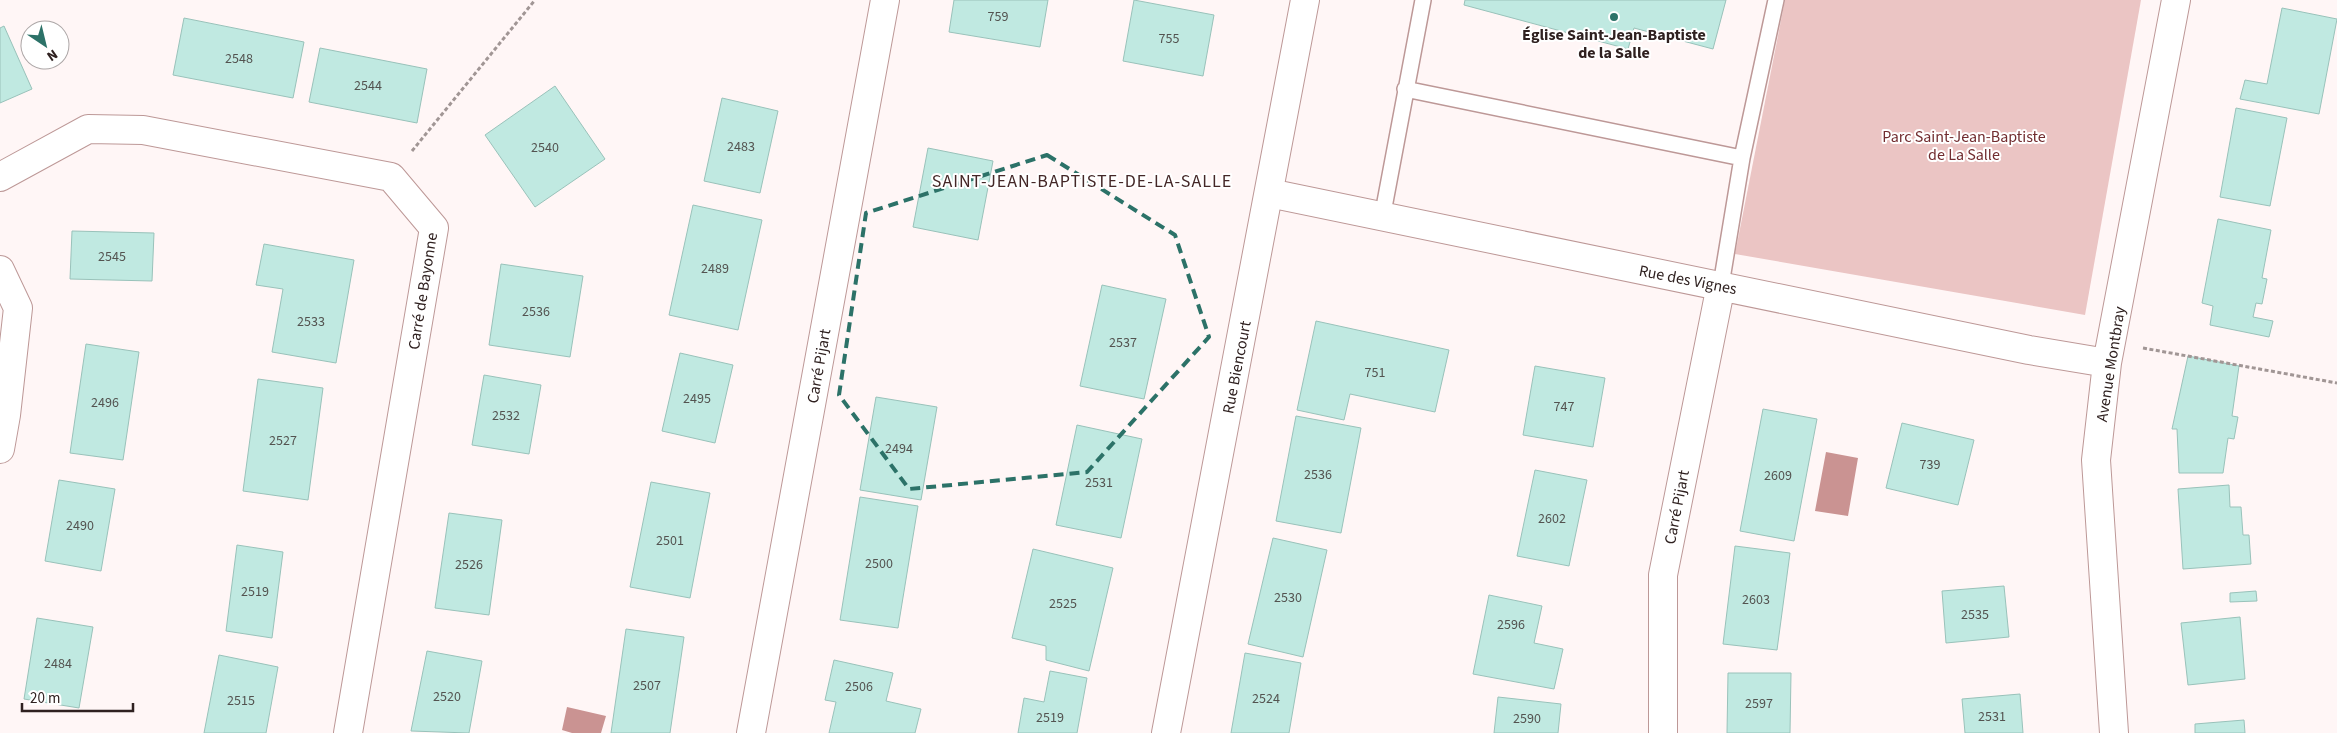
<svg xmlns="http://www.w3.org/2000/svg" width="2337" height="733" font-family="'Source Sans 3',sans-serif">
	<rect width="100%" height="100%" fill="#fff6f6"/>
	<path fill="#ebc5c4" d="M1785,0H2141L2085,315L1735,254Z"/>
	<path fill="#ca9392" d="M1826,452L1858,458L1848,516L1815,511Z
		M567,707L606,716L601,733H572L562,730Z"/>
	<path fill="#c0e9e1" stroke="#99c2ba" d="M954,0H1048L1040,47L949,32Z
		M1134,0L1214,15L1203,76L1123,61Z
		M1465,0H1726L1713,49L1634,28L1628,49L1464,5Z
		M2282,8L2337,19L2319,114L2240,99L2245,80L2267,84Z
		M184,18L304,42L293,98L173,75Z
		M4,26L32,89L0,103V28Z
		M320,48L427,69L417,123L309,102Z
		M555,86L605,159L535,207L485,135Z
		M722,98L778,111L760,193L704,181Z
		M2236,108L2287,118L2270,206L2220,197Z
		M928,148L993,161L978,240L913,227Z
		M693,205L762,220L738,330L669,315Z
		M2218,219L2271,230L2262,278L2267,279L2262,304L2256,303L2253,317L2273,321L2269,337L2210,325L2213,306L2202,303Z
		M72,231L154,233L152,281L70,279Z
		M264,244L354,260L336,363L272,352L283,289L256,285Z
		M501,264L583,276L570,357L489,345Z
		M1102,285L1166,299L1144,399L1080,386Z
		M1316,321L1449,350L1435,412L1350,394L1344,420L1297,410Z
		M86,344L139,352L123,460L70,453Z
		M680,353L733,365L715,443L662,431Z
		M2188,356L2239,366L2232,416L2238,417L2234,439L2228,438L2223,473H2179L2177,429H2172Z
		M1535,366L1605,378L1593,447L1523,435Z
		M484,375L541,385L529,454L472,445Z
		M258,379L323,388L308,500L243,491Z
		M876,397L937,407L921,500L860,490Z
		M1763,409L1817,419L1794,541L1740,531Z
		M1296,416L1361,428L1341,533L1276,521Z
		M1902,423L1974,440L1958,505L1886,488Z
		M1077,425L1142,439L1121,538L1056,525Z
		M1535,470L1587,480L1569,566L1517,556Z
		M59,480L115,489L101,571L45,561Z
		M651,482L710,493L690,598L630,587Z
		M2229,485L2230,507H2241L2243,535H2249L2251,564L2183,569L2178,489Z
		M860,497L918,506L898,628L840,620Z
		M449,513L502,520L489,615L435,608Z
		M1273,538L1327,550L1303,657L1248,644Z
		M237,545L283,552L272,638L226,631Z
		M1735,546L1790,553L1777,650L1723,644Z
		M1033,549L1113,568L1089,671L1046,660V646L1012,638Z
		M2004,586L2009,637L1946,643L1942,591Z
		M2256,591L2257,601L2230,602V593Z
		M1489,595L1542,606L1534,643L1563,649L1554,689L1473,674Z
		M2240,617L2245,679L2188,685L2181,623Z
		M37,618L93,627L79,708L24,699Z
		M626,629L684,637L670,733H611Z
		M427,651L482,661L469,733L411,731Z
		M1245,653L1301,663L1289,733H1231Z
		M219,655L278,667L266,733H204Z
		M834,660L893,673L886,701L921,709L915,733H829L836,702L825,700Z
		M1050,671L1087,678L1077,733H1018L1024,698L1044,702Z
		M1728,673H1791L1790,733H1727Z
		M2020,694L2023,733H1965L1962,699Z
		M1498,697L1561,704L1558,733H1494Z
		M2244,720L2245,733H2195V724Z"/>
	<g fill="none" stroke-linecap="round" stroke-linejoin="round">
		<defs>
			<path id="lane" d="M1405,89L1742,158
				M1382,218L1423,0
				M1721,285L1742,158L1776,0"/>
			<path id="street" d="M0,177L88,129L143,130L391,177L434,228L348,733
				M1269,193L2029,350L2107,363
				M0,270L18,308L6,415L0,449
				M751,733L885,0
				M1166,733L1305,0
				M1663,733V575L1721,285
				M2114,733L2096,460L2107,363L2176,0"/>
		</defs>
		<use href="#lane" stroke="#bd9897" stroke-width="18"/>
		<use href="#street" stroke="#bd9897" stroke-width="30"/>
		<path stroke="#a19695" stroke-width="3" stroke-dasharray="4 2.5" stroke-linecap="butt" d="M412,151L535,0
			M2143,348L2337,383"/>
		<use href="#lane" stroke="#fff" stroke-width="15"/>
		<use href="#street" stroke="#fff" stroke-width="28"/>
	</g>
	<path fill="none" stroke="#2c7268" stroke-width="4" stroke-dasharray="10 6" stroke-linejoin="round" d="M1047,155L1175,235L1209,337L1087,472L909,489L839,395L866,213Z"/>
	<circle fill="#2c7268" stroke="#fff" stroke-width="2" cx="1614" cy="17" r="5"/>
	<g text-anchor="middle" stroke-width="4" stroke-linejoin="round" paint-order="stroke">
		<g font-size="14" fill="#535350">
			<text x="998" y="21">759</text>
			<text x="1169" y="43">755</text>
			<text x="239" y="63">2548</text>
			<text x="368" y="90">2544</text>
			<text x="741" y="151">2483</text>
			<text x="545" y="152">2540</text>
			<text x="112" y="261">2545</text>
			<text x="715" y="273">2489</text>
			<text x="536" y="316">2536</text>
			<text x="311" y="326">2533</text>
			<text x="1123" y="347">2537</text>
			<text x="1375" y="377">751</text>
			<text x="697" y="403">2495</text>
			<text x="105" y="407">2496</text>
			<text x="1564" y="411">747</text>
			<text x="506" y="420">2532</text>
			<text x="283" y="445">2527</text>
			<text x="899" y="453">2494</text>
			<text x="1930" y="469">739</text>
			<text x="1318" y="479">2536</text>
			<text x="1778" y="480">2609</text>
			<text x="1099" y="487">2531</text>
			<text x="1552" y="523">2602</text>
			<text x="80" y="530">2490</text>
			<text x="670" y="545">2501</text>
			<text x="879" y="568">2500</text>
			<text x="469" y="569">2526</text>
			<text x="255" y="596">2519</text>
			<text x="1288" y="602">2530</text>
			<text x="1756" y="604">2603</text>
			<text x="1063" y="608">2525</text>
			<text x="1975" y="619">2535</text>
			<text x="1511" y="629">2596</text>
			<text x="58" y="668">2484</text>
			<text x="647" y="690">2507</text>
			<text x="859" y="691">2506</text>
			<text x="447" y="701">2520</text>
			<text x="1266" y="703">2524</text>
			<text x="241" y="705">2515</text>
			<text x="1759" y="708">2597</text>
			<text x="1992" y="721">2531</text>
			<text x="1050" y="722">2519</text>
			<text x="1527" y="723">2590</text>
		</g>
		<g font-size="16" font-weight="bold" fill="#2f2120" stroke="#fff">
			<text x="1614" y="40">Église Saint-Jean-Baptiste<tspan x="1614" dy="18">de la Salle</tspan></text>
		</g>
		<g font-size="16" fill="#712c2f" stroke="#fff">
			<text x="1964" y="142">Parc Saint-Jean-Baptiste<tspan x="1964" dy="18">de La Salle</tspan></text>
		</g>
		<g font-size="16" fill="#2f2120" stroke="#fff">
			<text transform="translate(1688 279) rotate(11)" y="6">Rue des Vignes</text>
			<text transform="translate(422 291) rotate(-81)" y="6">Carré de Bayonne</text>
			<text transform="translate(2110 364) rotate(-81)" y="6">Avenue Montbray</text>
			<text transform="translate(818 366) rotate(-80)" y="6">Carré Pijart</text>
			<text transform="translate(1236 367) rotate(-79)" y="6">Rue Biencourt</text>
			<text transform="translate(1676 507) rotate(-79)" y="6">Carré Pijart</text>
		</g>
		<g font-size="18" letter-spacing="1" fill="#442727" stroke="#fff">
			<text x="1082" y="187">SAINT-JEAN-BAPTISTE-DE-LA-SALLE</text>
		</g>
	</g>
	<g transform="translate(45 45) rotate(145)"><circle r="24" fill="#ffffff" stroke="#aca6a6"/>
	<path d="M0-4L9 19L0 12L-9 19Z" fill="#2c7268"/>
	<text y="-8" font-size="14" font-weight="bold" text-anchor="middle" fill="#2f2120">N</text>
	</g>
	<path d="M22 703v8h111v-8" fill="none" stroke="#2f2120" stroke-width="2.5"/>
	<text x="30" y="703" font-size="15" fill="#2f2120" stroke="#ffffff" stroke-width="4" paint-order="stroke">20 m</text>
</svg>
